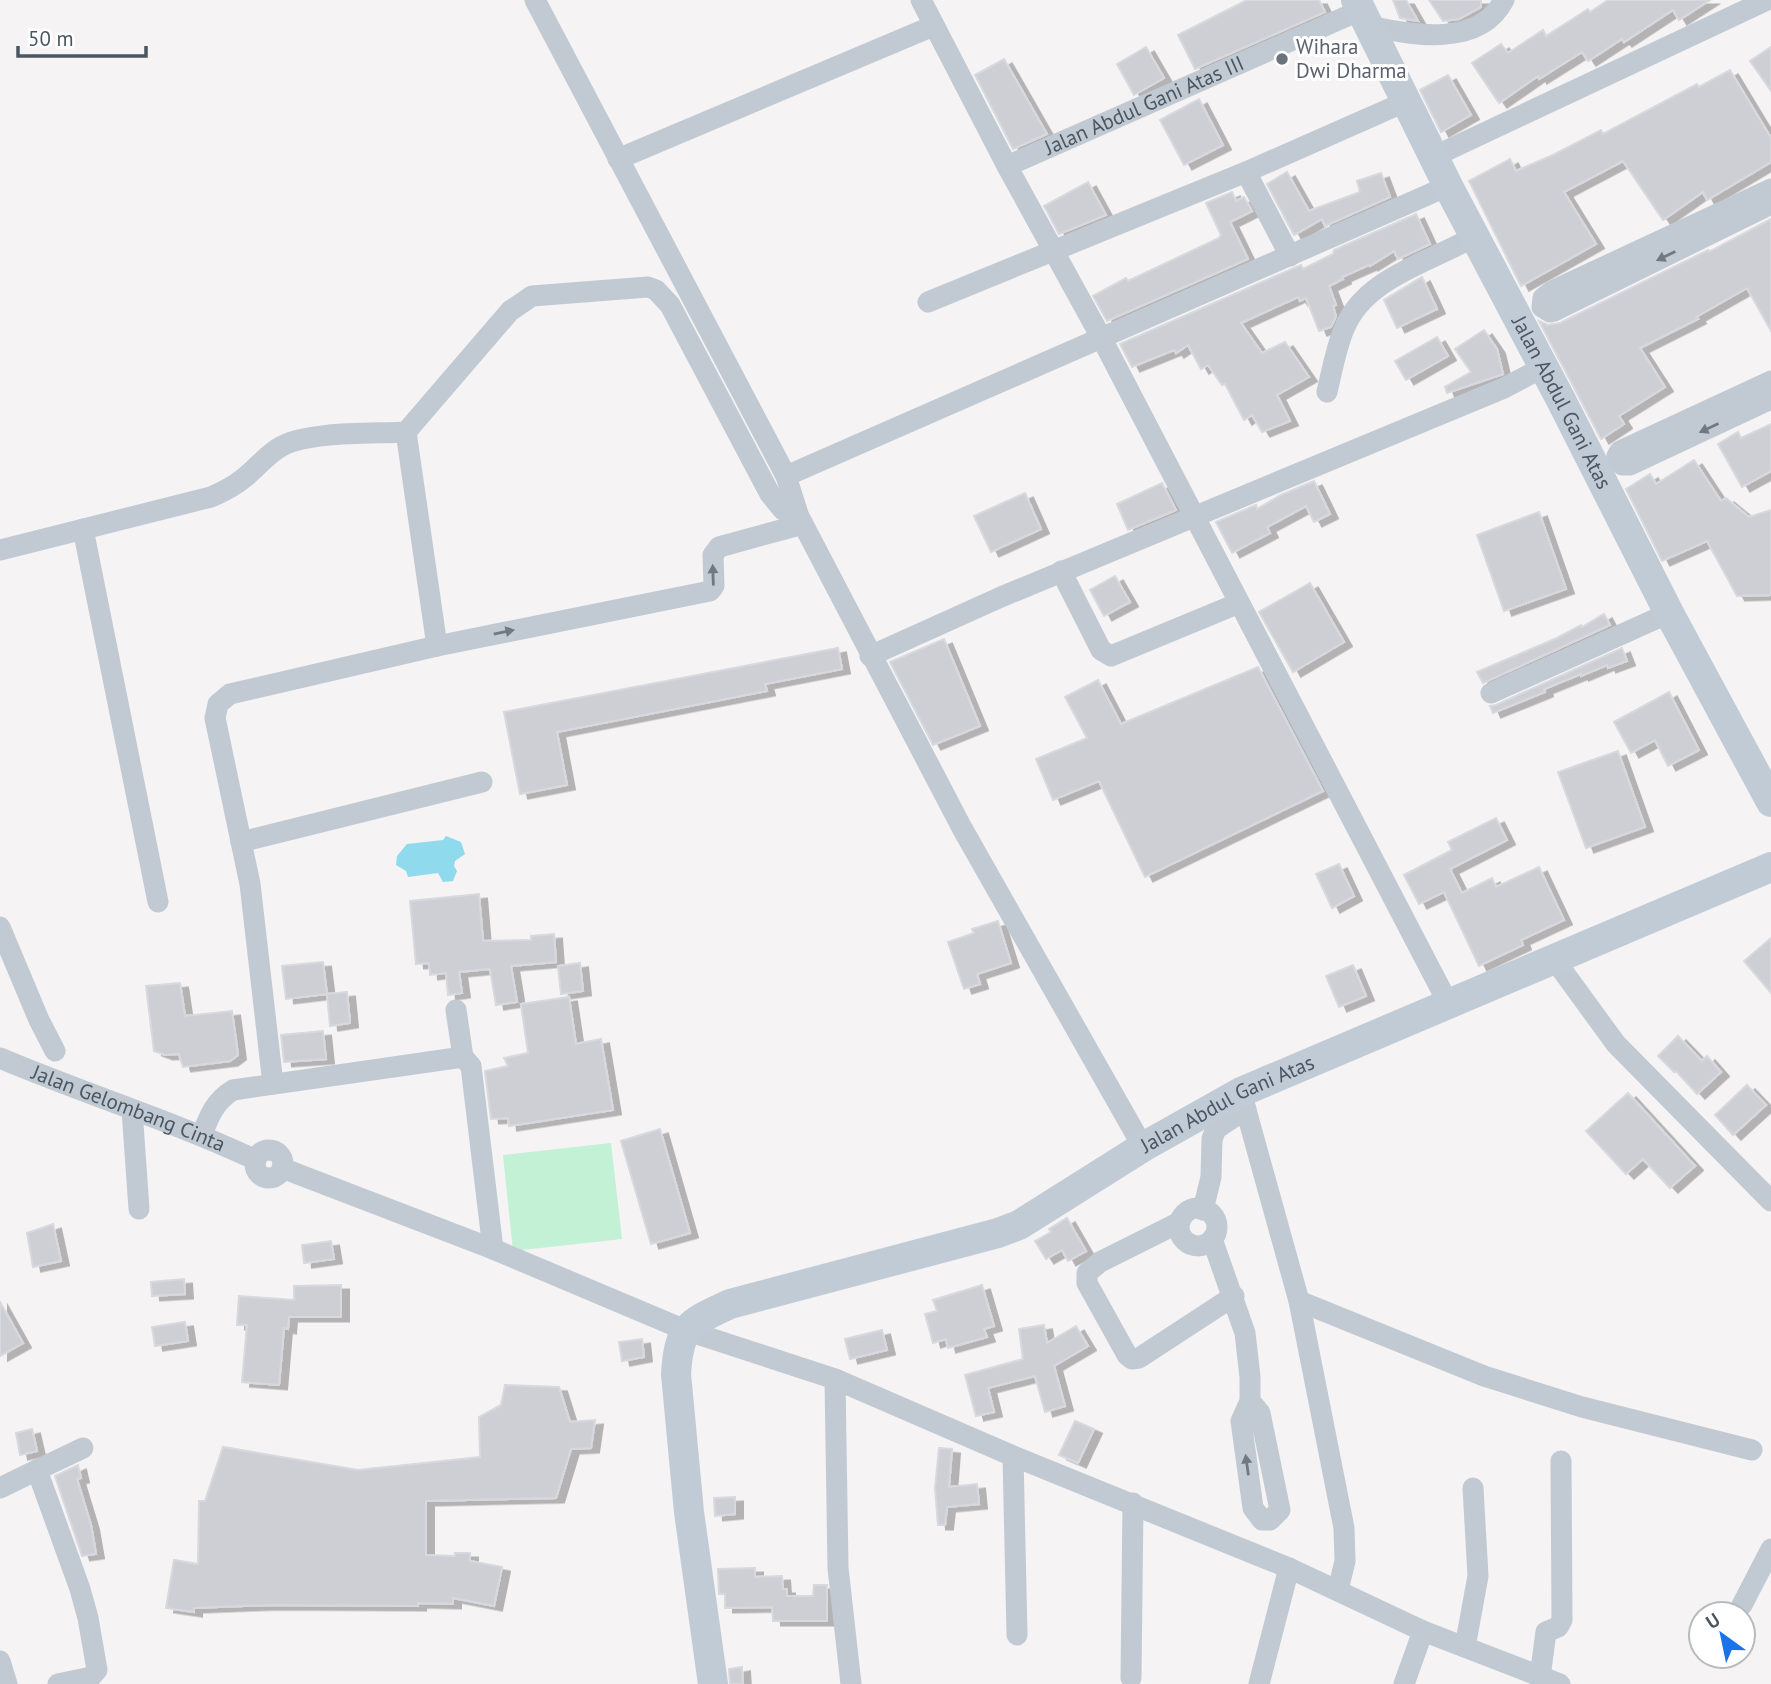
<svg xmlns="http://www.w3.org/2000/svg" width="1771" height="1684" font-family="'PT Sans',sans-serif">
	<defs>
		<filter id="shadow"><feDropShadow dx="8" dy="4.5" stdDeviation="0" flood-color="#0004"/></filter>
	</defs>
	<rect width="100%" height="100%" fill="#f5f3f3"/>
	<path fill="#c3f1d5" d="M611,1143L622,1239L513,1251L503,1155Z"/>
	<path fill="#90daee" d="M446,836L461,842L465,854L455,861L454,866L457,871L453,881L443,882L438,873L408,877L406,871L396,865L397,856L407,844L443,840Z"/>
	<path fill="#cdcfd5" stroke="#d7d9de" stroke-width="2" filter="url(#shadow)" d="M1247,0H1319L1325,12L1195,69L1178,35Z
		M1393,0H1406L1418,21L1400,18Z
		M1429,0H1481V7L1459,19L1443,21Z
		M1608,0H1710L1679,20L1673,10L1624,42L1622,39L1588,61L1582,52L1539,79L1538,76L1499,103L1472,63L1501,44L1508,53L1543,30L1546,36L1588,9L1590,12Z
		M1146,47L1164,78L1134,95L1117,64Z
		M1771,47V91L1750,61Z
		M1004,59L1047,134L1013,149L975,75Z
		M1730,70L1771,138V162L1707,200L1703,192L1663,220L1623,161L1564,192L1596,244L1521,286L1469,181L1510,159L1516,171L1553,155L1601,130L1603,134L1697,84L1699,87Z
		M1448,75L1471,115L1441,132L1420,90Z
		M1199,99L1223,145L1184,165L1160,120Z
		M1287,172L1309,211L1360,192L1357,181L1381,173L1390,197L1325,226L1322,219L1294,235L1267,184Z
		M1088,182L1106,215L1059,234L1044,206Z
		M1232,192L1236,201L1244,197L1252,211L1230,222L1248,259L1107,321L1093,296L1126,278L1128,281L1219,238L1221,235L1206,203Z
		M1416,214L1430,244L1398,259L1394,251L1370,266L1369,265L1342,277L1343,279L1329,286L1336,305L1333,306L1336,316L1331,327L1319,331L1306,298L1300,301L1298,297L1241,323L1262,353L1285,342L1309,377L1277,395L1290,421L1262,432L1252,415L1244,420L1225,384L1222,385L1208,365L1201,369L1188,345L1176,353L1174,350L1132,367L1120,344L1301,265L1303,269L1333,254L1334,250Z
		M1771,219V331L1747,288L1696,317L1698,319L1640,348L1665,387L1619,416L1624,424L1601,439L1539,321L1548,325L1560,323L1708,250L1709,252Z
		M1422,277L1437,309L1397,328L1384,300Z
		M1484,330L1497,349L1503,374L1447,393L1445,387L1471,372L1455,349Z
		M1437,337L1448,356L1406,380L1395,361Z
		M1771,424V471L1742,487L1718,444L1738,432L1741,438Z
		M1694,460L1721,501L1726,498L1749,517L1771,510V595L1737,596L1707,541L1662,561L1626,489L1650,474L1656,484Z
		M1314,481L1330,514L1314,522L1306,506L1267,527L1270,533L1232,553L1216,522L1256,505L1257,509L1281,495Z
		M1162,483L1176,510L1128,530L1117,504Z
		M1025,493L1041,529L991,552L974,516Z
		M1539,512L1566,589L1504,611L1477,535Z
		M1115,576L1130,602L1104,616L1090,590Z
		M1310,583L1344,642L1293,672L1259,612Z
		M1604,614L1610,625L1483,683L1477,672L1557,638L1581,625L1582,627Z
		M944,639L980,726L933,745L890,662Z
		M838,648L842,669L765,684L767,691L557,732L567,785L520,794L504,712Z
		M1622,648L1627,661L1608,668L1607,665L1581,676V674L1544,689L1545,692L1493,713L1490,706L1496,705Z
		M1258,667L1323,791L1145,877L1099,781L1053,800L1036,759L1087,738L1065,697L1098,680L1121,724Z
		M1669,692L1699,750L1668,766L1655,740L1631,753L1614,722Z
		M1618,751L1645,827L1586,848L1558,772Z
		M1496,818L1507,840L1450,869L1462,893L1492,878L1496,887L1539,867L1564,920L1521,940L1523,945L1479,966L1444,892L1419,904L1404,875L1452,850L1448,842Z
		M1339,864L1354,896L1332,908L1316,874Z
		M479,894L483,941L531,940V936L554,934L556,962L511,966L517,1002L496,1005L490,969L459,972L462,993L448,995L446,973L430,975L429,963L416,964L410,901Z
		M998,921L1011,963L977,974L980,984L964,989L948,942L974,933L972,929Z
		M1771,938V993L1744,961Z
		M323,962L327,994L347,992L350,1023L330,1026L327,994L286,999L282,966Z
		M580,963L583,991L561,994L558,966Z
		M1353,965L1366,996L1339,1007L1326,976Z
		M180,983L185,1016L232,1011L238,1055L230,1061L183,1067L179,1054L165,1055L154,1051L146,986Z
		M569,997L576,1044L601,1039L613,1110L509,1126L508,1118L491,1119L485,1071L508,1066L504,1058L528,1053L521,1004Z
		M323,1031L326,1059L284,1062L281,1035Z
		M1678,1036L1702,1061L1707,1056L1721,1072L1697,1094L1676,1071L1674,1072L1658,1056Z
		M1747,1085L1766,1105L1733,1135L1715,1115Z
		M1628,1093L1695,1166L1670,1188L1643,1159L1626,1174L1586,1131Z
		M660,1129L690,1233L651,1244L621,1141Z
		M1067,1218L1086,1251L1068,1261L1062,1250L1046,1259L1035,1241L1051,1232L1049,1229Z
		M53,1224L61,1261L33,1267L27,1233Z
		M331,1241L334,1259L304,1263L302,1245Z
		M184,1279L185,1294L152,1296L151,1282Z
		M341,1285V1317H289L288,1329L284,1328L279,1385L242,1382L247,1325H237L239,1296L294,1300V1286Z
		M982,1285L994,1326L984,1329L987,1337L948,1348L946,1339L933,1343L925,1314L937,1311L933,1300Z
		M0,1302L23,1343L0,1356Z
		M185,1322L188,1341L155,1346L152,1327Z
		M1044,1325L1047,1343L1076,1326L1088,1346L1054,1366L1065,1406L1045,1412L1035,1376L988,1388L994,1412L976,1416L965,1375L1023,1359L1019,1329Z
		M882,1330L887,1350L850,1359L845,1339Z
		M642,1339L644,1357L622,1361L619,1342Z
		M505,1385L559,1387L570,1422L595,1420L591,1448L571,1449L556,1498L426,1501V1555L455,1556V1553H470V1561L502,1567L494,1606L453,1598V1604L418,1603V1606L271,1605L194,1608V1612L166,1608L174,1560L198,1564L199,1501H205L223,1447L358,1470L480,1457L479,1417L501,1405Z
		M1075,1421L1094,1429L1078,1463L1059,1455Z
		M32,1429L37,1451L20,1455L16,1433Z
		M939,1448L952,1449L949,1487L977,1484L979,1504L947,1507L945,1525H938L935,1488Z
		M78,1465L81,1478L77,1479L91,1525L96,1554L82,1556L55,1476Z
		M735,1497V1514L715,1516L714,1498Z
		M755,1568V1577L782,1576L783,1589H787V1596H813L814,1585H827V1621H773L772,1607L725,1608V1594H719L718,1569Z
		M742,1667L743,1684H730L729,1669Z"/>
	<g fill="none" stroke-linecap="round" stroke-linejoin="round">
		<g stroke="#c1cad2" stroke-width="21">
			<path d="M535,0L786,476L799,517"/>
			<path d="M921,0L1007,166L1102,339L1448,1003"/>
			<path d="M1369,26C1413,35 1479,48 1504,0"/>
			<path d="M1435,156L1767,0"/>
			<path d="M618,159L933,26"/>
			<path id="s1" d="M1007,166L1361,10"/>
			<path d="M1246,172L1290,256"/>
			<path d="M1771,189L1552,291L1543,298L1542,307L1550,312L1554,311L1771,204"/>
			<path d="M928,302L1246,172L1407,101"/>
			<path d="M1771,381L1620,451L1617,456L1622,465H1630L1771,399"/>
			<path d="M1327,392C1332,371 1336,348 1344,329C1365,277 1431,262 1475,236"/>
			<path d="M406,432L437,646"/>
			<path d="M786,476L1448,186"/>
			<path d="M83,529L158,902"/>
			<path d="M0,550L211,497C223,492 234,486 244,478C257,468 267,454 282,446C311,431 372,434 406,432L510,311L532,296L648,287L656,290L670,305L770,494L783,510L799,517L803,524L962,828L1143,1147"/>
			<path d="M1061,571L1101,650L1111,656L1239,603"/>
			<path d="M870,656L1001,597L1504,388L1544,367"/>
			<path d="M1491,693L1669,613"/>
			<path d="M241,842L482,782"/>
			<path d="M0,927L39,1020L55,1051"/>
			<path d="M1554,959L1616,1044L1771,1201"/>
			<path d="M456,1010L463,1057"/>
			<path id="s2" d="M0,1058C85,1094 173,1121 256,1160"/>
			<path d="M273,1084L250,884L215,718L218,704L230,694L437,646L710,591L714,586L713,555L719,547L803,524"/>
			<path d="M1241,1092L1299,1301L1344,1528L1345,1561L1338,1590"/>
			<path d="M132,1110L139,1209"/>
			<path d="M202,1135C209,1116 215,1101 233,1090L463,1057L471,1066L493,1249"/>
			<circle cx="269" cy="1164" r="14"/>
			<path d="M282,1168L493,1249L685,1330L835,1379L1013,1456L1289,1568L1423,1631L1560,1684"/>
			<circle cx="1198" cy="1227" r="19"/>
			<path d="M1203,1210L1211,1177L1212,1139L1216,1129L1246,1109"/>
			<path d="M1180,1222L1100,1262L1087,1273V1283L1127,1355L1132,1359L1139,1358L1234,1296"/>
			<path d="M1212,1239L1245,1333L1250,1377V1401L1241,1421L1253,1508L1262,1520H1270L1280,1510L1260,1413L1250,1401"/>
			<path d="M1299,1301L1484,1376L1582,1407L1752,1450"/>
			<path d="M835,1379L838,1568L851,1684"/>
			<path d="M1013,1456L1017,1635"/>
			<path d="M37,1470L83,1448"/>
			<path d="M0,1488L37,1470L80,1589L88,1618L97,1670L91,1677L58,1684"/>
			<path d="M1742,1605L1771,1549"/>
			<path d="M1465,1647L1478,1576L1473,1488"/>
			<path d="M0,1661L7,1684"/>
			<path d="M1540,1677L1546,1632L1558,1627L1562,1620L1561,1461"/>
			<path d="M1131,1678L1133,1503"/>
			<path d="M1259,1684L1289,1568"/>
			<path d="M1404,1684L1423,1631"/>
		</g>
		<g stroke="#c1cbd6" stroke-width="30">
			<path id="s3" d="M1356,0L1448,186L1561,400L1669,613L1771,802"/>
			<path id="s4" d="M713,1684L689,1512L676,1374C679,1326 689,1323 730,1304L998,1233L1019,1225L1143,1147L1241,1092L1771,867"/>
		</g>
	</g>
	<defs><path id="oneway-solid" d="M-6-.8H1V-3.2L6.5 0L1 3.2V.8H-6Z" transform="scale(1.75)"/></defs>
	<g fill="#6e7983">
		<use href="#oneway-solid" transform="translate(1666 256) rotate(154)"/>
		<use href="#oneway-solid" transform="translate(1709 428) rotate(155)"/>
		<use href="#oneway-solid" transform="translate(713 575) rotate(-92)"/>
		<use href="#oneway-solid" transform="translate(504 632) rotate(-12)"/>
		<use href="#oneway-solid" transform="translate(1247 1465) rotate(-98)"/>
	</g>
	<circle fill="#6b7280" stroke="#fff" stroke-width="2.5" cx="1282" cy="59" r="7"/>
	<g text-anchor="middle" stroke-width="6" stroke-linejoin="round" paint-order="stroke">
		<g font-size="21" fill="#5b616d" stroke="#fff" text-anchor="start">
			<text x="1296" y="54">Wihara<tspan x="1296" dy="24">Dwi Dharma</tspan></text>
		</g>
		<g font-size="21" fill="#4a5661" stroke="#fff">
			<text dy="7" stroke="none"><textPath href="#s1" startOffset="150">Jalan Abdul Gani Atas III</textPath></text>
			<text dy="7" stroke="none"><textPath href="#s3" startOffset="452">Jalan Abdul Gani Atas</textPath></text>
			<text dy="7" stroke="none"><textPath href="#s4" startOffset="950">Jalan Abdul Gani Atas</textPath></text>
			<text dy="7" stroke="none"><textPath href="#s2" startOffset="138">Jalan Gelombang Cinta</textPath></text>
		</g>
	</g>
	<g transform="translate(1722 1635) rotate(327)"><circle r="33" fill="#ffffff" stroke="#b7bbc0" stroke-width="2"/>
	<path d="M0-5L12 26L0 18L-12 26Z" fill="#1a73e8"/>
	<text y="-10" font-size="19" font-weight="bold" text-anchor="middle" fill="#4a5661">U</text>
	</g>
	<path d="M18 46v10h128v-10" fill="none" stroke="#4a5661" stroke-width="3.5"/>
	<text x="28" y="46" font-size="21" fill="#4a5661" stroke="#ffffff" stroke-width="5" paint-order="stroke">50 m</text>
</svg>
